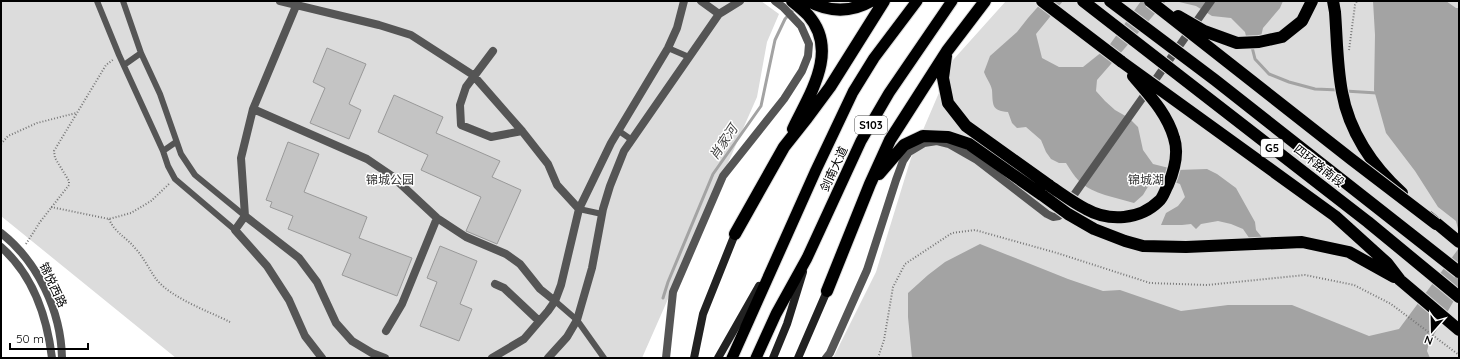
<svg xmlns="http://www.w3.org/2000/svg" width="1460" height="359" font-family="Quicksand,'Noto Sans SC',sans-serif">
	<rect width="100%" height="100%" fill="#fff"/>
	<path fill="#dcdcdc" d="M1,1H761L779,14L767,42L757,97L642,358H176L1,216Z
		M1006,1H1459V358H833L876,272L911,158L953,60Z"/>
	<path fill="#a3a3a3" d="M1043,1H1063L1036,34L1042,58L1059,67H1083L1108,47L1141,1H1166L1097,80L1096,91L1105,101L1115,110L1129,118L1138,127L1143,150L1153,164L1177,170L1207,169L1217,174L1236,188L1255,222L1256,230L1265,241L1262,250L1256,248L1243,229L1231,224L1218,221L1201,224L1196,229L1191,224L1182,225H1161L1166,213L1178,206L1185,197L1180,184L1155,175L1143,195L1134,203C1115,197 1094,195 1079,181C1074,176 1070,169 1066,163H1059L1051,159L1046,152L1041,140L1026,127L1017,128L1012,123L1008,112C991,111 993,104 992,90C991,84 986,78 984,72L990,56L1017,32L1028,18Z
		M1175,1H1283L1280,8L1263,28L1258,49H1249L1245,32L1231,18L1212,16L1196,6Z
		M1373,1H1446L1456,8H1459V233L1456,221L1438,207L1415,171L1386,133L1374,90L1375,35Z
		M980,244L1068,279L1103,291L1120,290L1181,311L1228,305H1292L1369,336L1399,329L1459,248V292L1429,343L1427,351L1430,358H912L908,317V293L928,275L945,262Z"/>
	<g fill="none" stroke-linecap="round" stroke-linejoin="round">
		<path stroke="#a3a3a3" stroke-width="3" d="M1252,47L1255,59L1269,74L1289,82L1315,89L1339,90
			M1345,91L1377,93
			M663,298L668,282L713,174L761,106L775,40L785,19L795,8"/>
	</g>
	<path fill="#c4c4c4" stroke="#999" d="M327,48L366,64L349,104L361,110L349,139L310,123L325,88L313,82Z
		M394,95L443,117L436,133L500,161L492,177L521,190L497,244L466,231L481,197L421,170L428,155L378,132Z
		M288,142L319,154L304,192L367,217L359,238L412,258L397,296L342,275L351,254L288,229L293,216L270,207L272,202L266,200Z
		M440,246L477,261L460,304L472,309L459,341L420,326L437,282L427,278Z"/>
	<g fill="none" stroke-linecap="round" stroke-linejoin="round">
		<defs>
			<path id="trunk" d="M732,358L816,170L853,92L874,58L917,1
				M756,358L776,314L807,258L861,141L889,93L952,1"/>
			<path id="motorway" d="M792,1C797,5 803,10 808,15C840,51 809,95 793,129
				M808,1C829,12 850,13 871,1
				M1042,1L1122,62
				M1333,1L1335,12C1337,38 1337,66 1342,92C1349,131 1372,166 1402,193
				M946,56L943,78L948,103L966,126L1050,186
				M879,174L904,145L923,136L948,137L969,144L1042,195
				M1429,217L1459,242
				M735,234L784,147L807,118L830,87L884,1
				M827,291L870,184L890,140L947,51L985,1"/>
		</defs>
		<use href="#trunk" stroke="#dbdbdb" stroke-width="13"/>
		<use href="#motorway" stroke="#dbdbdb" stroke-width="14"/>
		<path stroke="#777" stroke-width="2" stroke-dasharray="1 2" stroke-linecap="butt" d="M1349,50L1355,5L1357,1
			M1,144L8,136L37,123L76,113
			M51,207L109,219L131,213L151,201L169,184
			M109,219C115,233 126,237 135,248C144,258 149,269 156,279C171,298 208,311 230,322
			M26,244L40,222L69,185V181L55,158L54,151L106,65L114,59
			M878,358L884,340L893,287L905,264L952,233L975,230L1057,253L1150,283L1207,285L1305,275L1354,285L1391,304L1459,355"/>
		<path stroke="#555" stroke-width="6" d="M97,1L119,55L163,151L168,166L175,179L235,230
			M123,1L141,53L160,94L181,154L195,175L245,216
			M668,48L689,57
			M124,65L141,53
			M619,131L632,140
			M163,151L176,142
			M579,209L602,214
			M555,301L577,320L604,358"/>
		<path stroke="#555" stroke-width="8" d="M280,1L379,25L411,35L473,75L522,131L548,164L557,185L579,209
			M701,1L719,14
			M296,6L253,109L241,158L245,216L235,230L267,266L289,300L305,336L322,358
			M493,51L466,87L460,105L461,125L491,137L522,131
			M253,109L367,159L392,176L437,218L466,237L506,254L520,264L540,289L555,301
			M245,216L299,258L317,282L336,323L352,341L372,353L385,358
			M495,284L504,288L539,321
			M386,331L402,304L437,218
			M492,358L524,339L548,311L555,301L561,285L579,209L611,143L668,48L677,28L684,1
			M548,358L567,337L577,320L592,268L603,209L610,186L624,151L719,14L740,1
			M666,358L673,292L723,176L784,99L802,71L808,56L809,44L801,26L783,7L775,1
			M826,358L830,353L867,270L896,180L903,161L909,152L924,143L937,141L949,144L977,160L1047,214L1053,217L1059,216L1211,1"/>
		<path stroke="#555" stroke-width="8" d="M1,233C38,262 61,311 62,358
			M1,247C33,275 47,317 52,358"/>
		<path stroke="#222" stroke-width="8" d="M694,358L703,314L735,234
			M718,358L759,286
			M773,358L787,324L803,272
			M798,358L827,291"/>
		<use href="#trunk" stroke="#000" stroke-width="11"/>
		<use href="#motorway" stroke="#000" stroke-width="12"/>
		<defs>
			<path id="motorway-bridge" d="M1083,1L1368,222L1459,297
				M1110,1L1215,80L1459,272
				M1150,1L1351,159L1436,224
				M1178,16L1204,31L1237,43L1259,42L1282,37L1302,21L1312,1
				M1122,62L1335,216L1387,263L1400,280L1459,330
				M1050,186C1062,194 1074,203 1086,209C1109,222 1140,220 1159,201C1163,198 1165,190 1168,185C1174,171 1179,153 1174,138C1167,113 1149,95 1133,76
				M1042,195L1068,214L1094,229L1125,241L1143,246L1186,247L1302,242L1349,252L1394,277"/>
		</defs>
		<use href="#motorway-bridge" stroke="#dbdbdb" stroke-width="14" stroke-linecap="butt"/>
		<use href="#motorway-bridge" stroke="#000" stroke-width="12"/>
	</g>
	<g text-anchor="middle" stroke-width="3" stroke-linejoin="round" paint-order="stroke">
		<g fill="#fff" stroke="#4c4c4c" stroke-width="1">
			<rect x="855" y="116" width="32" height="18" rx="3"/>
			<rect x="1261" y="139" width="22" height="18" rx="3"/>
		</g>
		<g font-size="11" font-weight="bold" fill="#000">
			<text x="871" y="129">S103</text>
			<text x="1272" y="152">G5</text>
		</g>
		<g font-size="12" fill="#000" stroke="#fff">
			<text transform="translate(1319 166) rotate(38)" y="4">四环路南段</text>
			<text transform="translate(834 169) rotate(-65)" y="4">剑南大道</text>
			<text transform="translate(53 285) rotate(65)" y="4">锦悦西路</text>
		</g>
		<g font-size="12" fill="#333" stroke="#fff">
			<text x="390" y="184">锦城公园</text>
			<text x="1146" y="184">锦城湖</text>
		</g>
		<g font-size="13" font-style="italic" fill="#444" stroke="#fff">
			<text transform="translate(723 142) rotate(-56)" y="5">肖家河</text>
		</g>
	</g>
	<rect width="1460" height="359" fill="none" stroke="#000000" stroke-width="4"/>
	<g transform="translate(1432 331) rotate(200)" stroke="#ffffff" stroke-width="3" paint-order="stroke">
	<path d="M0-3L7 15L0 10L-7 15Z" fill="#000000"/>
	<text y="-6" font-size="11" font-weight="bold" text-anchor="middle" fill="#000000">N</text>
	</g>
	<path d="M10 343v6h78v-6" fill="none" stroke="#000000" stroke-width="2"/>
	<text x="16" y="343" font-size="12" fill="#000000" stroke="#ffffff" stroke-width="3" paint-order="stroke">50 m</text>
</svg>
